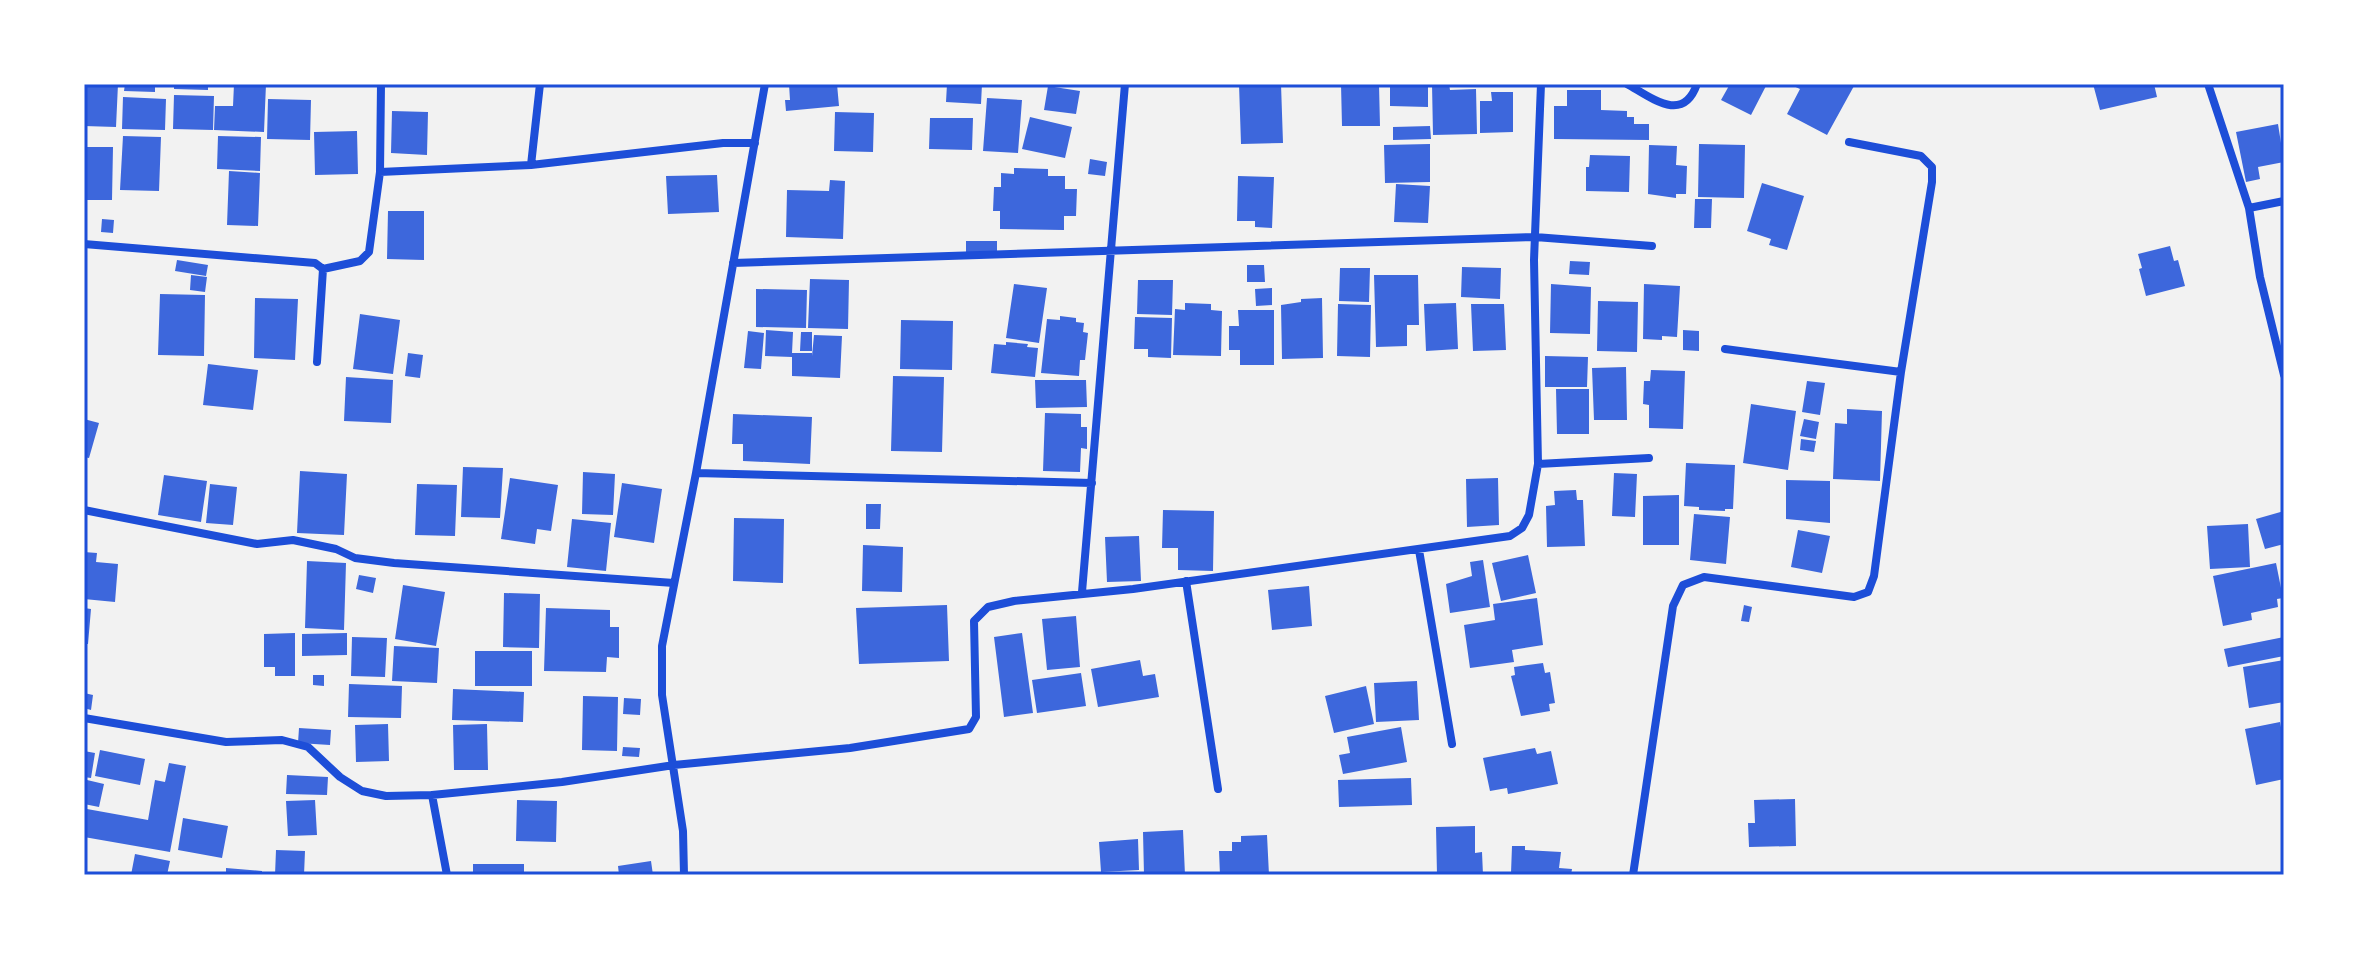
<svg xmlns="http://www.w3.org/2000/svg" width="2368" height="959" font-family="Mulish,sans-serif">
	<rect width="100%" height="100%" fill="#f2f2f2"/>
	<path fill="#3d67dc" d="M84,84H118L116,127L84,126Z
		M125,84H155V92L124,91Z
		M174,84H208V90L174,89Z
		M234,84H266L264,132L214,130L215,106H233Z
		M789,84H837L839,106L786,111L785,100H790Z
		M947,84H982L981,104L946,102Z
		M1239,84H1281L1283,143L1241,144Z
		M1341,84H1379L1380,126H1342Z
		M1390,84H1428V107L1390,106Z
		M1432,84H1449L1450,90L1476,89L1477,134L1433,135Z
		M1730,84H1767L1751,115L1721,100Z
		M1789,84H1849L1854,86L1827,135L1787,114L1800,89Z
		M2093,84H2154L2157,97L2100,110Z
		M1048,86L1080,91L1076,114L1044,110Z
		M1567,90H1601V110L1627,111V117H1634V124H1649V140L1554,139V106H1567Z
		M1491,92H1513V132L1480,133V101H1492Z
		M174,95L214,96L213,130L173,129Z
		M123,97L166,99L165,130L122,129Z
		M987,98L1022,100L1018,153L983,151Z
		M268,99L311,100L310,140L267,139Z
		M392,111L428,112L427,155L391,153Z
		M835,112L874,113L873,152L834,151Z
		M1030,117L1072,127L1065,158L1022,149Z
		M930,118H973L972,150L929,149Z
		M2278,124L2284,162L2258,167L2260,179L2246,182L2236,132Z
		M1430,126L1431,139L1393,140V127Z
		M357,131L358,174L315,175L314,132Z
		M123,136L161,137L159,191L120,190Z
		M218,136L261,137L260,171L217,169Z
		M1430,144V182L1385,183L1384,145Z
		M1699,144L1745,145L1744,198L1698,197Z
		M1649,145L1677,146L1676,165L1687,166L1686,194H1676V198L1648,194Z
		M84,147H113L112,200H84Z
		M1590,155L1630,156L1629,192L1586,191V167H1589Z
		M1090,159L1107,162L1105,176L1088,174Z
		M1014,168L1048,169V176H1065V189H1077L1076,216H1064V230L1000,229V211H993L994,187H1001V173L1014,174Z
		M229,171L260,173L258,226L227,225Z
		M717,175L719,212L668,214L666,176Z
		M1238,176L1274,177L1272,228L1255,227V221H1237Z
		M830,180L845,181L843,239L786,237L787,190L829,191Z
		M1762,183L1804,196L1787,250L1769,245L1771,239L1747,231Z
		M1396,184L1430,186L1428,223L1394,222Z
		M1695,199H1712L1711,228H1694Z
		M388,211H424V260L387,259Z
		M102,219L114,220L113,233L101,232Z
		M966,241H997V254H966Z
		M2170,246L2174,261L2178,260L2185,286L2146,296L2139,269L2142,268L2138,254Z
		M177,260L208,265L206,276L175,271Z
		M1570,261L1590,262L1589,275L1569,274Z
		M1247,265H1264L1265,282H1247Z
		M1462,267L1501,268L1500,299L1461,297Z
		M1340,268H1370L1369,302L1339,301Z
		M191,275L207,277L205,292L190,290Z
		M1374,275H1418L1419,325H1407V346L1376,347Z
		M810,279L849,280L848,329L808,328Z
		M1138,280H1173L1172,315L1137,314Z
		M1014,284L1047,288L1039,343L1006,338Z
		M1551,284L1591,287L1590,334L1550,333Z
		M1644,284L1680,286L1677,337L1662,336V340L1643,339Z
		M1272,288V305L1256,306L1255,289Z
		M756,289L807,290L806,328L756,327Z
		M160,294L205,295L204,356L158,355Z
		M255,298L298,299L295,360L254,358Z
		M1322,298L1323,358L1282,359L1281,305L1301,302V299Z
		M1598,301L1638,302L1637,352L1597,351Z
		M1185,303L1211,304V310L1222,311L1221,356L1173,355L1175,309L1185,310Z
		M1456,303L1458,349L1426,351L1424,304Z
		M1338,304L1371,305L1370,357L1337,356Z
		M1471,304H1504L1506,350L1473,351Z
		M1238,310H1274V365H1240V350H1229V326H1239Z
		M360,314L400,320L393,374L353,369Z
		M1060,316L1076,318V322L1084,323L1083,332L1088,333L1085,360H1080L1079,376L1041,373L1047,319L1060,320Z
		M1135,317L1172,318L1171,358L1148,357V349H1134Z
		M901,320L953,321L952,370L900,369Z
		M766,330L793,332L792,353H812V356L814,335L842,336L840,378L792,376V357L765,356Z
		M1683,330L1699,331V351L1683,350Z
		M748,331L764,333L761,369L744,368Z
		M801,332H812V351H800Z
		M1006,342L1028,344L1027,347L1038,348L1035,377L991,373L994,344L1006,345Z
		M408,353L423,355L420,378L405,376Z
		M1545,356L1588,357L1587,387H1545Z
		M208,364L258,370L253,410L203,405Z
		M1626,367L1627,420H1594L1592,368Z
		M1651,370L1685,371L1683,429L1649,428V405L1643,404L1644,381H1650Z
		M893,376L944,377L942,452L891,451Z
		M346,377L393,380L391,423L344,421Z
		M1035,380H1086L1087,407L1036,408Z
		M1807,381L1825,383L1820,415L1802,412Z
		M1556,389H1589V434H1557Z
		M1751,404L1796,411L1788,470L1743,463Z
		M1847,409L1882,411L1880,481L1833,479L1835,423L1847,424Z
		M1045,413L1081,414V427H1087V449L1081,448L1080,472L1043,471Z
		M733,414L812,417L810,464L743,461V444H732Z
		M84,419L99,423L89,458L84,457Z
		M1804,419L1819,422L1816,439L1800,436Z
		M1801,439L1816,441L1814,452L1800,450Z
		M1686,463L1735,465L1733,509H1725V511L1699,510V507L1684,506Z
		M463,467L503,468L500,518L461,517Z
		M300,471L347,474L344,535L297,533Z
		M583,472L615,474L613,515L582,514Z
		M1614,473L1637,474L1635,517L1612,516Z
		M164,475L207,481L201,522L158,515Z
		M510,478L558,485L551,531L537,529L535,544L501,539Z
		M1498,478L1499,525L1467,527L1466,479Z
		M1786,480L1830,481V523L1786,519Z
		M622,483L662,489L654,543L614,537Z
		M210,484L237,487L233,525L206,523Z
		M417,484L457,485L455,536L415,535Z
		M1576,490L1577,500H1583L1585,546L1547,547L1546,506L1555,505L1554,491Z
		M1679,495V545H1643V496Z
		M866,504H881L880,529H866Z
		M1163,510L1214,511L1213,571L1178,570V548H1162Z
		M2284,511V544L2265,549L2256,519Z
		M1694,514L1730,517L1726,564L1690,560Z
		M734,518L784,519L783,583L733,581Z
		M572,519L611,523L606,571L567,567Z
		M2248,524L2250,567L2210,569L2207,526Z
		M1798,530L1830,536L1822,573L1791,567Z
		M1139,536L1141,581L1107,582L1105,537Z
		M863,545L903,547L902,592L862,591Z
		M84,552L97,553L96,562L118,564L115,602L84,599Z
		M1528,555L1536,593L1501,601L1492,563Z
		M1483,560L1490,607L1450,613L1446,584L1472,576L1470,562Z
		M307,561L346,563L344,630L305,628Z
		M2276,563L2283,598L2277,599L2278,607L2251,613L2252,620L2223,626L2213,576Z
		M359,575L376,578L373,593L356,589Z
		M403,585L445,592L436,646L395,639Z
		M1309,586L1312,626L1272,630L1268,590Z
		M504,593L540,594L539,648L503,647Z
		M1537,598L1543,645L1512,650L1514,662L1470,668L1464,625L1495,620L1493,604Z
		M947,605L949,661L859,664L856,608Z
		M1744,605L1752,607L1749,622L1741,621Z
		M84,608L91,609L88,644H84Z
		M546,608L610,610V627H619V658L607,657L606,672L544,671Z
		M1076,616L1080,667L1047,670L1042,619Z
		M295,633V676H275V667H264V634Z
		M347,633V655L302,656V634Z
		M1022,633L1033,713L1004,717L994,637Z
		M352,637L387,638L385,677L351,676Z
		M2284,637V656L2228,667L2224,649Z
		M394,646L439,648L437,683L392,681Z
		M475,651H532V686H475Z
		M1140,660L1143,676L1155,674L1159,697L1098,707L1091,669Z
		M2284,660V702L2249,708L2243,667Z
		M1543,663L1545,673L1550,672L1555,703L1549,704L1550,711L1521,716L1511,676L1515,675L1514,667Z
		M1081,673L1086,706L1037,713L1032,680Z
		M313,675H324V686L313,685Z
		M1417,681L1419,720L1376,722L1374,683Z
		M349,684L402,686L401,718L348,717Z
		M1366,686L1374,724L1334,733L1325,696Z
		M453,689L524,692L523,722L452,720Z
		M84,693L93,695L91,710L84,708Z
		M583,696L618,697L617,751L582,750Z
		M624,698L641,699L640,715L623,714Z
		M2280,722L2284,743V779L2256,785L2245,729Z
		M388,724L389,761L356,762L355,725Z
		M487,724L488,770H454L453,725Z
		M1401,727L1407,762L1343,774L1339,755L1350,753L1347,737Z
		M299,728L331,730L330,745L298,743Z
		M623,747L640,748L639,757L622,756Z
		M1535,748L1537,754L1551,751L1558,784L1508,794L1507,788L1490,791L1483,758Z
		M100,750L145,759L140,785L95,776Z
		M84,751L95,753L91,778L84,777Z
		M169,763L186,766L170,852L84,837L87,809L148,820L155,780L165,782Z
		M287,775L328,777L327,795L286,794Z
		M1411,778L1412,805L1339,807L1338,780Z
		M87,780L104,784L99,807L84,804Z
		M1795,799L1796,846L1749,847L1748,823H1755L1754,800Z
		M315,800L317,835L288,836L286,801Z
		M517,800L557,801L556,842L516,841Z
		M183,818L228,826L222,858L178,850Z
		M1475,826V853L1482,852L1483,875H1437L1436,827Z
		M1183,830L1185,875H1144L1143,832Z
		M1267,835L1269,875H1220L1219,851H1232V842H1241V836Z
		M1138,839L1139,870L1101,872L1099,842Z
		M1512,846H1525V850L1561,852L1559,868L1572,869L1571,875L1511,873Z
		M276,850L305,851L304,875H275Z
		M135,854L170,861L167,875H131Z
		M651,861L653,875H619L618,866Z
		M473,864H524V875H473Z
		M226,868L262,871V875H226Z"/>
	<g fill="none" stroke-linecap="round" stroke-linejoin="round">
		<path stroke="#1d4ed8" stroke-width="8" d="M1627,84C1652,98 1683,124 1697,84
			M2208,84L2249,208L2260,277L2284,375
			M531,165L540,84
			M380,172L531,165L723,143H755
			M2249,208L2284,201
			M84,244L315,263L323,269L360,261L369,252L380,172L381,84
			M733,263L1535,237L1652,246
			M1725,349L1901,372
			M317,362L323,269
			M1538,464L1649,458
			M696,473L1092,483
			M84,510L257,544L293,540L336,549L355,558L394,563L674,583
			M1419,550L1452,744
			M1186,581L1218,789
			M1082,592L1125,84
			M84,718L226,742L282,740L308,747L340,777L362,791L386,796L432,795L562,782L674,765L850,748L969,729L976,717L974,621L988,607L1014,601L1133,589L1510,536L1522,528L1529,515L1538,464L1534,260L1541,84
			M432,795L447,875
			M684,875L683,831L662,695V646L696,473L765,84
			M1633,875L1673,606L1683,585L1704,577L1854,597L1868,592L1874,576L1901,372L1932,182V167L1921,156L1849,142"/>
	</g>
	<rect width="2368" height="959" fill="none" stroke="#ffffff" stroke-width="172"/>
	<rect x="86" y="86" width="2196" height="787" fill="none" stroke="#1d4ed8" stroke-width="3"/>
</svg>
